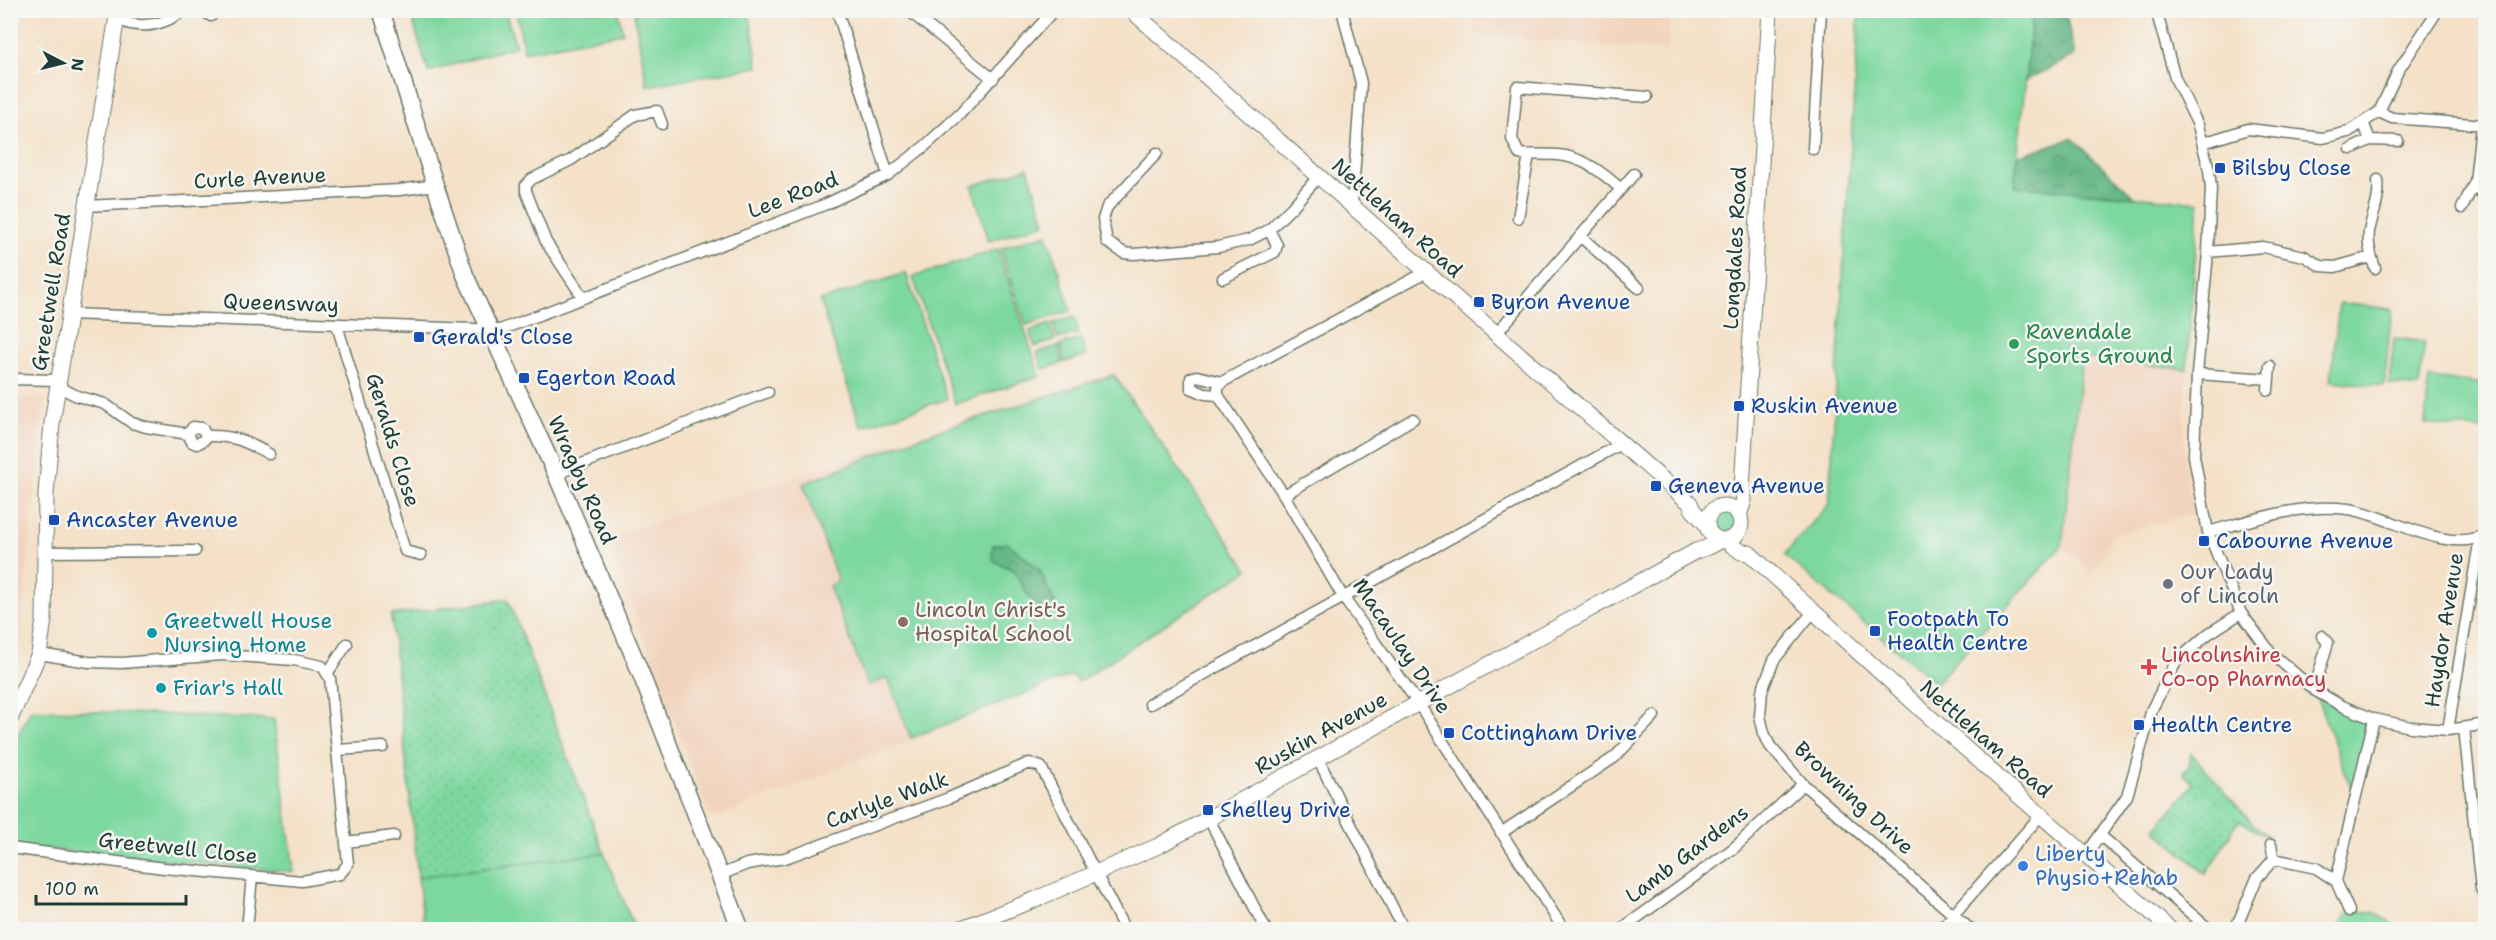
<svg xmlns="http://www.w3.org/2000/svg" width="2496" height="940" font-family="'Shantell Sans',sans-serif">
	<defs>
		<pattern id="forest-crowns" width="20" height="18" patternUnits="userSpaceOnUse" patternTransform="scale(1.5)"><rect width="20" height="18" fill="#66b886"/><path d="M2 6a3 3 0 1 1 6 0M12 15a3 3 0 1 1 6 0" fill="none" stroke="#53976e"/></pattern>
		<pattern id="garden-dots" width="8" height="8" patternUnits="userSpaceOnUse" patternTransform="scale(1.5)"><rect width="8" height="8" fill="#7dd89f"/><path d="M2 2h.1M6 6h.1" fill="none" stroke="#6cba8a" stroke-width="1.8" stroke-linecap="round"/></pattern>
	</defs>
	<rect width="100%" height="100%" fill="#f6f6f2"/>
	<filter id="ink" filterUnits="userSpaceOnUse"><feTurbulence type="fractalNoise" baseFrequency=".0167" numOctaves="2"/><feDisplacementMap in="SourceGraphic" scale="12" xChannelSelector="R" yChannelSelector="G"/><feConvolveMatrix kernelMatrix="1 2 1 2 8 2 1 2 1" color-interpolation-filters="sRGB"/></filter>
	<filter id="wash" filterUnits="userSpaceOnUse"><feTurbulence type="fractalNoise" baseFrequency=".008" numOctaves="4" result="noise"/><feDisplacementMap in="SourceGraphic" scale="24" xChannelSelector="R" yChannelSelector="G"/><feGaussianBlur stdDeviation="1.35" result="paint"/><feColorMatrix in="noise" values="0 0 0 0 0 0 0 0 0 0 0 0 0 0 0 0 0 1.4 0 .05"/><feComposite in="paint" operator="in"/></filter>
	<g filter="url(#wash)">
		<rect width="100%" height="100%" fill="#f4e1c8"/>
		<path fill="#f2d4be" d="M1476,11H1671L1668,50L1474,35Z
			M2082,357L2187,369L2184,424L2186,466L2192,514L2108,536L2111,543L2092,573L2062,546Z
			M1113,372L1249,568L1078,682L1072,675L711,820L607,538Z
			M10,397L44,398L19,649L10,645Z"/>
		<path fill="#7dd89f" stroke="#4e8a6a" stroke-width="1.5" d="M650,10L749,11L758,67L647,86L634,13Z
			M410,11H505L516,46L428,72Z
			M516,11H618L623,33L524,52Z
			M1859,11H2033L2014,186L2199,202L2187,369L2082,358L2062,546L1936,683L1784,555L1829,504Z
			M1028,168L1045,223L989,241L972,186Z
			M1047,234L1071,311L1026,325L1001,248Z
			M998,249L1040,376L955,404L913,277Z
			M906,273L947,399L861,427L820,301Z
			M2339,303L2392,309L2384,386L2331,381Z
			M1074,317L1079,333L1058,339L1053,323Z
			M1050,324L1055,340L1035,347L1030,331Z
			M2394,338L2425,342L2419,387L2389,384Z
			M1081,339L1086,356L1065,362L1060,345Z
			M1058,346L1063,363L1043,369L1037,353Z
			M1114,375L1248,570L1078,682L1072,675L911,738L888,678L868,685L829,586L838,581L803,484L922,436Z
			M2429,378L2485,384V430L2425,424Z
			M1712 523a12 12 0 1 1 24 0a12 12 0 1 1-24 0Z
			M2314,690L2374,719L2355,798Z
			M31,709L274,719L294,872L11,846L10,750Z
			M604,853L635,929H424L418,877Z
			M2349,911L2373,912L2399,929L2427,926L2435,929L2337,930Z"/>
		<path fill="url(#forest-crowns)" stroke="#427a5d" stroke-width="1.5" d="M2033,11H2065L2075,55L2025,81Z
			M2072,138L2135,197L2014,186L2017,156Z
			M1008,543L1039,569L1055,604L1056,611C1034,615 1023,587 1015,571L994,561L992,554L993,545Z"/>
		<path fill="url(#garden-dots)" stroke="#4e8a6a" stroke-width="1.5" d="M508,599L604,853L418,877L391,615Z
			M2191,753L2252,823L2268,836L2266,837L2239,820L2206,874L2155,830L2193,784L2183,772L2189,766Z"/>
	</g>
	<g filter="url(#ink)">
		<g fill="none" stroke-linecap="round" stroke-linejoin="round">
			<defs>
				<path id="street" d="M201,10L211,16
					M837,10L888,175
					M908,10L993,79
					M1342,10L1361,83L1352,205
					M2156,10L2175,78L2198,125L2209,170L2211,188L2208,252L2197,374L2194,456L2208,532L2241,613L2271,653L2314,690L2342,706L2374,719L2411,727L2448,730L2486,724
					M116,19C140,30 163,26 184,10
					M2379,112L2392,118L2486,125
					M2363,122L2370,140L2398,141
					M2203,143L2248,129L2323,138L2348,132L2379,112L2398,71L2438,10
					M1813,149L1821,10
					M2351,149L2370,140
					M1157,153L1107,207L1103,219L1107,242L1124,253L1134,254L1218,247L1249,240L1269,230L1293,206L1319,176
					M2475,182L2486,202
					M1621,189C1603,173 1583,157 1558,155C1545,154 1532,155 1519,154L1512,139L1517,87L1647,97
					M86,206L400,190L435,185
					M2462,208L2475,182L2481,126
					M1518,218L1529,155
					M1580,236L1639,288
					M2208,252L2263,247L2304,256L2321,266L2335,267L2371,257
					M2375,268C2371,255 2366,241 2370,227C2374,210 2380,198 2378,180
					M1223,278L1275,252L1277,245L1269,230
					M582,296L546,242L526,191V185L532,179L571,160L635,115L657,111L662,124
					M69,314L500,330L824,205L888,175L925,146L960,114L1054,10
					M337,325L405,551L421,555
					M1495,335L1634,174
					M2197,374L2269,379
					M10,379L58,380
					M1222,382L1218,388V395L1284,495L1343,597L1418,703L1564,930
					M57,386L77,396L105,404L132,423L146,427L188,434L193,427L202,428L206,436
					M2268,390L2270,366
					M1218,395L1205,394L1191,388V378L1197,376L1222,382L1426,272
					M188,434L192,442L197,444L204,440L206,436C234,435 245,441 269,454
					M556,474L768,392
					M1284,495L1413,419
					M2208,532C2253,520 2301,503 2348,509C2389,514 2446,556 2486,534
					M45,552L195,551
					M1812,613L1774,660L1762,691L1760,716L1764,733L1770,746L1803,784L1971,930
					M327,674L347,644
					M2314,690L2328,642L2322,636
					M1150,704L1621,444
					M2464,728L2481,889L2486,895
					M2448,730L2480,537
					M337,750L383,747
					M1318,759L1404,930
					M1209,819L1266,930
					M1501,833L1615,757L1654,716
					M2101,836L2210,930
					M346,842L394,836
					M2271,845L2274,859
					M10,848L164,868L302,881L340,874L348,864L330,678L322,666L294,660L222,655L121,663L89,662L39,654
					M2086,855L2127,796L2152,709L2176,662L2208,634L2241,613
					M720,875L747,864L785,858L949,798L1029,763L1041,767L1125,930
					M2336,881L2349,911
					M247,930L252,876
					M1620,930L1734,848L1803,784
					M1940,930L2041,815
					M2235,930L2257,878L2274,859L2316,868L2336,881L2374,719"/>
				<path id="secondary" d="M1131,10C1318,174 1502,342 1690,503L1693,510L1707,525
					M1707 523a17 17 0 1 1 34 0a17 17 0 1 1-34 0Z
					M1739,516L1744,500L1742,488L1770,10
					M1725,540L1741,552L1749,553L1923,711L2171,930
					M10,719L39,654L44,619L46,494L52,423L118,10
					M957,930L1034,900L1158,846L1696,551L1709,547L1722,540"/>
				<path id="primary" d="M381,10L435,185L465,275L556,474L637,664L741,930"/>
			</defs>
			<use href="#street" stroke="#6a7668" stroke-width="13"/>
			<use href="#secondary" stroke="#6a7668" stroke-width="17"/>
			<use href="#primary" stroke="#6a7668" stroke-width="19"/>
			<use href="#street" stroke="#fff" stroke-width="10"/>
			<use href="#secondary" stroke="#fff" stroke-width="15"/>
			<use href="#primary" stroke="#fff" stroke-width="16"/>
		</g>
	</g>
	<g fill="#1a4fb4" stroke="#f6f6f2" stroke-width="2">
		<rect x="2214" y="162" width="12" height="12" rx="3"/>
		<rect x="1473" y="296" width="12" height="12" rx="3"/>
		<rect x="413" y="331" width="12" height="12" rx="3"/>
		<rect x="518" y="372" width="12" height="12" rx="3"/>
		<rect x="1733" y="400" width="12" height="12" rx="3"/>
		<rect x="1650" y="480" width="12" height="12" rx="3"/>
		<rect x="48" y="514" width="12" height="12" rx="3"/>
		<rect x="2198" y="535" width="12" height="12" rx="3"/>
		<rect x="1869" y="625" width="12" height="12" rx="3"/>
		<rect x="2133" y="719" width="12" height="12" rx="3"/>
		<rect x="1443" y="727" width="12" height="12" rx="3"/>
		<rect x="1202" y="804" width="12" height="12" rx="3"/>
	</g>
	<circle fill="#2e9e5b" stroke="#f6f6f2" stroke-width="2" cx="2014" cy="344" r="6"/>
	<circle fill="#6b7280" stroke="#f6f6f2" stroke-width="2" cx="2168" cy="584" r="6"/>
	<circle fill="#8d6e63" stroke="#f6f6f2" stroke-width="2" cx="903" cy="622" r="6"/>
	<g fill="#0f9aa8" stroke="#f6f6f2" stroke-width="2">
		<circle cx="152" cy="633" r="6"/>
		<circle cx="161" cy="688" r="6"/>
	</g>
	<path fill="#e0444e" stroke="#f6f6f2" stroke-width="2" d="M2146 658h6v6h6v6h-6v6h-6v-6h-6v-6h6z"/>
	<circle fill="#3f7fe0" stroke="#f6f6f2" stroke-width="2" cx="2023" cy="866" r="6"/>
	<g text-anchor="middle" stroke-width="5" stroke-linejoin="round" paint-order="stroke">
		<g font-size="21" fill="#164399" stroke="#f6f6f2" text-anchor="start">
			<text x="2232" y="175">Bilsby Close</text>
			<text x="1491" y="309">Byron Avenue</text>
			<text x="431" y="344">Gerald's Close</text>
			<text x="536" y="385">Egerton Road</text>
			<text x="1751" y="413">Ruskin Avenue</text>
			<text x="1668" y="493">Geneva Avenue</text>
			<text x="66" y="527">Ancaster Avenue</text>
			<text x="2216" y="548">Cabourne Avenue</text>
			<text x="1887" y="626">Footpath To<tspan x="1887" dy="24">Health Centre</tspan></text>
			<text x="2151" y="732">Health Centre</text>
			<text x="1461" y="740">Cottingham Drive</text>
			<text x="1220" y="817">Shelley Drive</text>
		</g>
		<g font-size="21" fill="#1f3d34" stroke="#f6f6f2">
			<text transform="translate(260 178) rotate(-3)" y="7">Curle Avenue</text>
			<text transform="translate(793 195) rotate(-21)" y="7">Lee Road</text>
			<text transform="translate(1397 218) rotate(42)" y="7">Nettleham Road</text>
			<text transform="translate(1735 248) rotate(-87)" y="7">Longdales Road</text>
			<text transform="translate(51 292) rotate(-81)" y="7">Greetwell Road</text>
			<text transform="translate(281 303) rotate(2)" y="7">Queensway</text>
			<text transform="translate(393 440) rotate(73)" y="7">Geralds Close</text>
			<text transform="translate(582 480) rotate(66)" y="7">Wragby Road</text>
			<text transform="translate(2444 630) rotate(-81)" y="7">Haydor Avenue</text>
			<text transform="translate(1402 646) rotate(56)" y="7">Macaulay Drive</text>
			<text transform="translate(1321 733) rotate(-29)" y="7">Ruskin Avenue</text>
			<text transform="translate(1986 739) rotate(41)" y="7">Nettleham Road</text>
			<text transform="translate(1854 798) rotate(43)" y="7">Browning Drive</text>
			<text transform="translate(887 800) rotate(-20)" y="7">Carlyle Walk</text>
			<text transform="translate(178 848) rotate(6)" y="7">Greetwell Close</text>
			<text transform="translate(1687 854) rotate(-37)" y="7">Lamb Gardens</text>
		</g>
		<g font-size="21" fill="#27864d" stroke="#f6f6f2" text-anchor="start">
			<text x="2026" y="339">Ravendale<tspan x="2026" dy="24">Sports Ground</tspan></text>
		</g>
		<g font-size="21" fill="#5b616d" stroke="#f6f6f2" text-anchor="start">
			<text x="2180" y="579">Our Lady<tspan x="2180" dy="24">of Lincoln</tspan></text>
		</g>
		<g font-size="21" fill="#785e54" stroke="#f6f6f2" text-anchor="start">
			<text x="915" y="617">Lincoln Christ's<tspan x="915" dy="24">Hospital School</tspan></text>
		</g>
		<g font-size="21" fill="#0d838f" stroke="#f6f6f2" text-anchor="start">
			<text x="164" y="628">Greetwell House<tspan x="164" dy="24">Nursing Home</tspan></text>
			<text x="173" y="695">Friar's Hall</text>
		</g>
		<g font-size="21" fill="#be3a42" stroke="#f6f6f2" text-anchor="start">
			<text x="2161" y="662">Lincolnshire<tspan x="2161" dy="24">Co-op Pharmacy</tspan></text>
		</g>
		<g font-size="21" fill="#366cbe" stroke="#f6f6f2" text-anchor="start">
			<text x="2035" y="861">Liberty<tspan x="2035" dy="24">Physio+Rehab</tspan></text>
		</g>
	</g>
	<rect width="2496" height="940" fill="none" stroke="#f6f6f2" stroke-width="36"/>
	<g transform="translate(63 63) rotate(97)" stroke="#f6f6f2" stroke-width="4.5" paint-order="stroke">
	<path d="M0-4.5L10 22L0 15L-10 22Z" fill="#1f3d34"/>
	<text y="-9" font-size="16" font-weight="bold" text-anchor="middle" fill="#1f3d34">N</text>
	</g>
	<path d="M36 895v9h150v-9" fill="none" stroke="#1f3d34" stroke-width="3"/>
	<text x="45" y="895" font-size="18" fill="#1f3d34" stroke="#f6f6f2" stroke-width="4.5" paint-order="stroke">100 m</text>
</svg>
